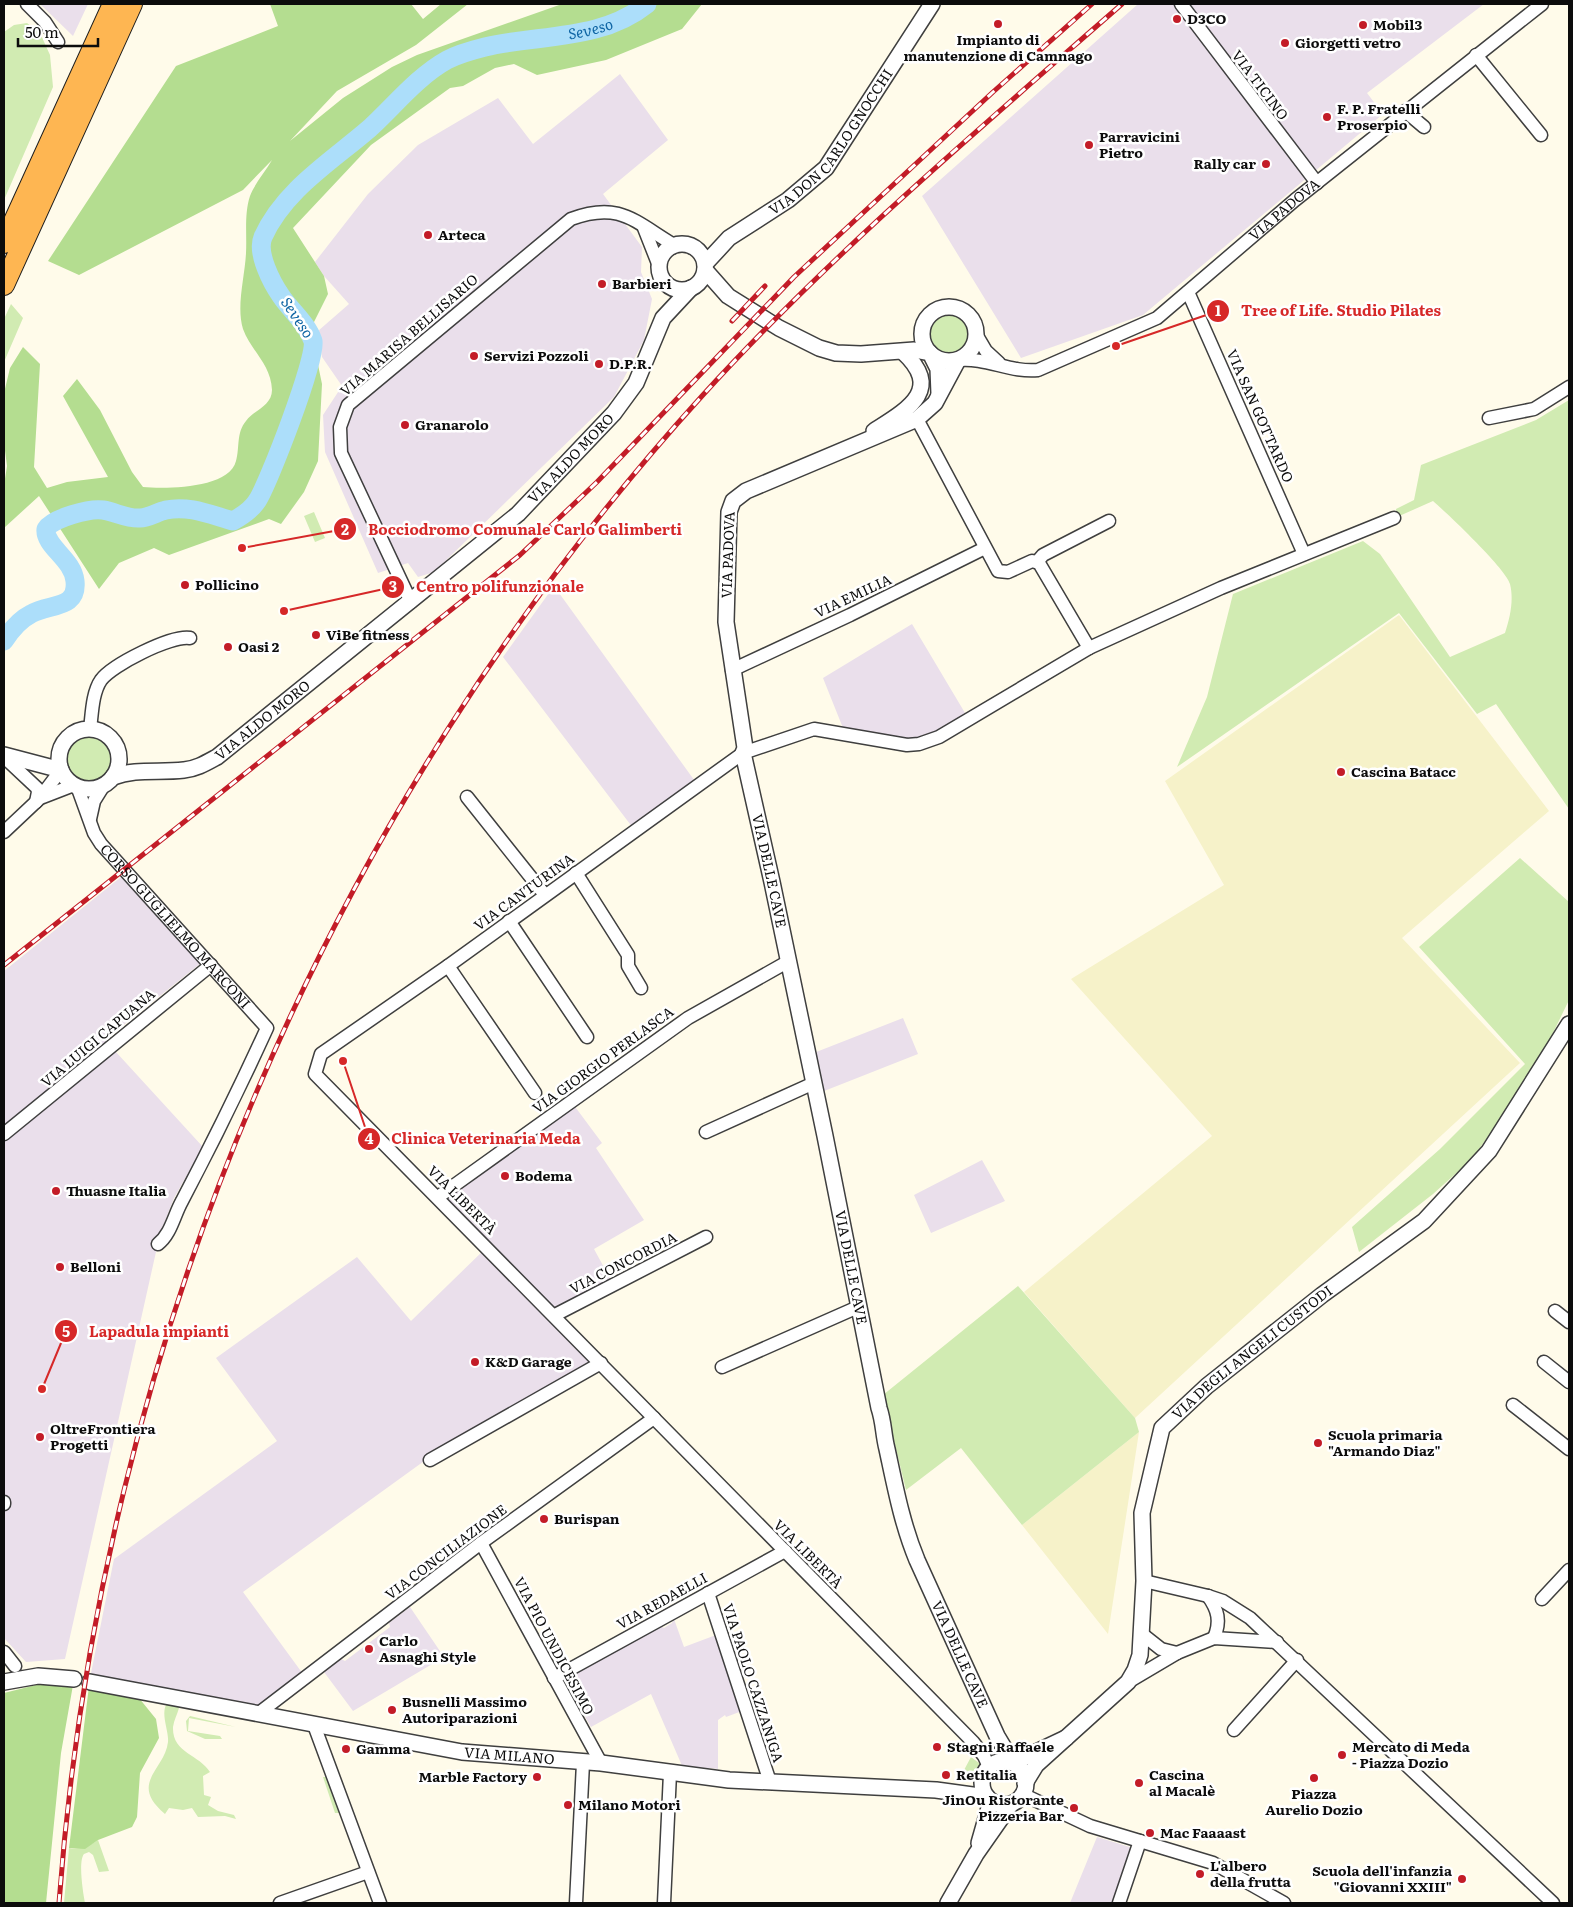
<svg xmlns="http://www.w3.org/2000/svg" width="1573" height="1907" font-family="Literata,serif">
	<rect width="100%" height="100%" fill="#fffbea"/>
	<path fill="#eadfeb" d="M40,4H88L73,36Z
		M1138,4H1484L1367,93L1383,114L1143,315L1021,358L922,196Z
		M620,74L668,140L603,194L642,247L641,272L652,299L644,340L614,397L434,572L418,577L408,563L378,573L325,452L323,415L342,386L322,357L318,331L349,304L324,276L315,262L368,194L418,145L498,98L533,144Z
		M554,586L697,784L633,828L503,657Z
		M912,624L968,718L920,743L845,733L823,678Z
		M121,877L201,963L105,1040L203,1147L174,1198L160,1234L65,1659L26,1662L4,1638V971Z
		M903,1018L918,1054L814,1095L806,1056Z
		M573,1104L602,1143L596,1148L644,1220L594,1249L612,1282L555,1312L441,1197Z
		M982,1160L1005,1201L931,1233L914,1195Z
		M486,1248L600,1363L427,1459L243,1592L303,1674L258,1708L90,1678L114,1559L277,1441L216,1358L357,1257L411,1321Z
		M410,1607L444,1657L353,1711L324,1672L341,1659L345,1661L390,1627L389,1623Z
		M674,1619L684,1647L716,1635L742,1711L726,1717L725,1715L718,1720V1769L709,1768L707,1770L683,1768L651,1694L591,1727L563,1679L660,1626L664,1628L672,1623Z
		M1097,1837L1133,1848L1117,1903H1070Z"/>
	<path fill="#f6f2c9" d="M1399,615L1549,811L1402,938L1520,1063L1135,1418L1024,1292L1212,1136L1071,979L1224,885L1165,781Z
		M1139,1432L1108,1634L1022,1525Z"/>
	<path fill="#d1ebb2" d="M27,23L40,33L50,55L53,87L4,200V32L14,25Z
		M11,304L23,318L4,362V319Z
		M930 334a20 20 0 1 1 40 0a20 20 0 1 1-40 0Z
		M1569,400V809L1496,704L1477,714L1399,613L1177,767L1207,697L1233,594L1363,541L1380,554L1450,657L1505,633C1510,618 1514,600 1510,584C1507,570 1447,513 1433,501L1397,517L1396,509L1414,500L1421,465L1536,420Z
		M314,512L325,538L315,542L304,516Z
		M66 759a24 24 0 1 1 48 0a24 24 0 1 1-48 0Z
		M1520,858L1569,902V1000L1535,1070L1472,1159L1433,1194L1359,1252L1352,1227L1440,1149L1525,1064L1419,947Z
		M1018,1286L1135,1418L1139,1432L1022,1525L961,1448L906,1490L883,1395Z
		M167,1703L177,1705L179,1708C177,1715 174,1720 173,1727C172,1753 199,1754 210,1772L203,1776L204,1795L211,1797L208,1805L218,1811L234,1815L236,1819L225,1816L198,1817L192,1808L183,1810L169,1808L165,1814C128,1783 165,1770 168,1742C169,1730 160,1714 167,1703Z
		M190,1716L236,1727L189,1718L188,1731L220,1736L222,1739H205L187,1731L186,1721Z
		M971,1757L983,1766L978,1775L963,1772Z
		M323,1777H328L340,1813H335Z
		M98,1840L109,1871L99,1872L93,1855L89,1852L84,1854C78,1861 83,1893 85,1903H64L69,1848C80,1850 89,1846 98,1840Z"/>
	<path fill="#b4dd90" d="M270,4H411L423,19L441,4H468L416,45L337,91L290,141L343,98L392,67L417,55L562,4H702L682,29L606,60L537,75L514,64L495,68L463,86L450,88L371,145L293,228L324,276L328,294L314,322L317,360L322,384L318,461L304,492L281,524L269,519L169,555L154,548L119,563L99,589L39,496L4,528V485L7,466L4,443V393L10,368L23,347L40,364L34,467L47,488L67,482L108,477L63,396L77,379L100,410L132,472L143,487C165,489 229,489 236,461C240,447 236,433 246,421C254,410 272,406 272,390C271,364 251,351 243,329C236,307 245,276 246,253C247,235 244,214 250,196C255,183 265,172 272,160L243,190L79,275L48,261L176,66L278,26Z
		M40,1684L73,1685L61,1753L46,1903H4V1693Z
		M89,1686L139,1698L156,1719L159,1738L140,1773L137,1817L132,1827L98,1840L85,1849L69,1848Z"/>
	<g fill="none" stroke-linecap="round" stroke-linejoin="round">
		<path stroke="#acdefa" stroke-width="19" id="s1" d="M4,641C11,630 19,620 31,614C49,603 78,610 75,581C73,559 44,546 46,529C53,518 90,508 103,510C116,512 127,519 140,518C149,518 157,512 166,510C189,505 211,515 233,521C242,516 252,509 257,501C268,485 318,355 313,341C307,323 291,311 281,296C272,283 256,253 263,237C284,190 332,161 370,128C394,106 418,76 447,60C458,54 473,50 485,47C540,34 601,41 647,4"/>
		<defs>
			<g id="minor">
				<path d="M27,4L45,22L58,42"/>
				<path d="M1181,4L1317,183"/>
				<path d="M1476,55L1541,135"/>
				<path d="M1405,111L1424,127"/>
				<path d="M644,228L659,266"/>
				<path d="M1188,292L1304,554"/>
				<path d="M976,334L986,351L999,363"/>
				<path id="s2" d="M958,360C986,357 1011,373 1038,370L1157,318L1295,200L1542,4"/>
				<path d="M1489,418L1534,409L1569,387"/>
				<path d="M917,419L998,571L1008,572L1032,561L1039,563L1089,648"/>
				<path d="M1037,562L1043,555L1109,521"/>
				<path d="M411,602L341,453L340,427L348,405L571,219C619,201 634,221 674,245"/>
				<path d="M732,670L850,615L985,548"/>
				<path d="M90,729C92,715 92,693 101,680C112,665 171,635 190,638"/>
				<path d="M4,757L37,788L38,792L36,802"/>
				<path id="s3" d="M77,786L94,833L101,844L267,1028C240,1087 212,1144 182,1201C174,1215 171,1234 158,1244"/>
				<path d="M43,797L74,785"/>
				<path d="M467,797L545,895"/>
				<path d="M90,819L94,801L104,785"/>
				<path d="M4,832L39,799L61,770"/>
				<path d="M576,873L628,955V966L641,988"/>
				<path d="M509,921L587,1037"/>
				<path d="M448,966L535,1093"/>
				<path d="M706,1132L814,1083"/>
				<path d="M4,1134L211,965"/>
				<path d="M438,1197L688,1018L789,961"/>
				<path d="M1555,1311L1569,1322"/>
				<path d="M555,1315L706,1237"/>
				<path d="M1544,1362L1569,1382"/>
				<path d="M722,1367L858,1307"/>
				<path d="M1513,1405L1569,1449"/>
				<path d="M430,1460L601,1363"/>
				<path d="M4,1502V1504"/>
				<path d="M481,1543L601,1763"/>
				<path d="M1144,1581L1208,1596L1223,1601L1250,1618L1553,1903"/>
				<path d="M708,1593L770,1782"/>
				<path d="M1208,1596C1218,1610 1221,1621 1214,1638"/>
				<path d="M1542,1599L1569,1570"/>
				<path d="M1142,1634L1161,1649L1177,1653"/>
				<path d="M4,1652L15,1666"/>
				<path d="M554,1678L785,1551"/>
				<path d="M1128,1682L1177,1653L1214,1638L1277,1642"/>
				<path d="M259,1713L481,1543L654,1418"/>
				<path d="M314,1725L380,1903"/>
				<path d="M1234,1730L1297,1660"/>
				<path d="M989,1767L984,1756L973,1742L315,1074L321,1054L448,966L743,753L814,729L907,745L919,744L939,737L1089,648L1221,588L1394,518"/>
				<path d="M1022,1794L1090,1826L1213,1863L1284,1903"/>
				<path d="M280,1903L368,1872"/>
				<path d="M576,1903L583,1763"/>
				<path d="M664,1903L670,1773"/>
				<path d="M1119,1903L1140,1841"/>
			</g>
			<g id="tertiary">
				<circle cx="682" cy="267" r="23"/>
				<path id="s4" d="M705,264L729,238L788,200L826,168L932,4"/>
				<path d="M705,270L728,296L779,328L819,348L836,353L861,354L914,350L930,353L938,369L939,394"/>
				<circle cx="949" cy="334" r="27"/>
				<path id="s5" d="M958,360L935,403L917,419L746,491L733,501L729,512L726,622L745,748L743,753L772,882L825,1136L879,1408C884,1423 883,1433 887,1449C895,1486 902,1524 917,1560L997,1736L1013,1763L1066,1738"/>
				<path d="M874,431C907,410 944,390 903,352"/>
				<circle cx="89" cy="759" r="30"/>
				<path d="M4,755L61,770"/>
				<path id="s6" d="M113,777C136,768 159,773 184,770C196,769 206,763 217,757L518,514L614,413L636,383L663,318L691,288"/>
				<path d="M4,1682L38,1676L74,1679"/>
				<path id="s7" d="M90,1682L462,1752L601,1763L729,1780L936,1790L987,1797"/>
				<circle cx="1004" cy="1783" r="22"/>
				<path id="s8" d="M1025,1783L1036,1765L1128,1682L1135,1670L1140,1655L1144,1581L1142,1513L1162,1428L1207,1386L1322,1295L1424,1221L1489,1151L1569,1024"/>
				<path d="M979,1843L991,1801"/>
				<path d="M948,1903L976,1854L1011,1804"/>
			</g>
			<path id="trunk" d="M4,243L113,4
				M4,285L132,4"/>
		</defs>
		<use href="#minor" stroke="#3f3f3f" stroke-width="15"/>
		<use href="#tertiary" stroke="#3f3f3f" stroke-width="18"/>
		<use href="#trunk" stroke="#1d1d1d" stroke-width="22"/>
		<use href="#minor" stroke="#fff" stroke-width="12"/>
		<use href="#tertiary" stroke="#fff" stroke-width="15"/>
		<use href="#trunk" stroke="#feb652" stroke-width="20"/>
		<defs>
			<path id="rail" d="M732,321L765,286
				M4,965L520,555L597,482L794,277L993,92L1092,4
				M59,1903C100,1346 326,810 702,396C831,254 978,130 1122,4"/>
		</defs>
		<use href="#rail" stroke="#c31c27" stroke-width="5"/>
		<use href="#rail" stroke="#fff" stroke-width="3" stroke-dasharray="9" stroke-linecap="butt"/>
	</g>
	<g fill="#c31c27" stroke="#fff" stroke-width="2">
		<circle cx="1177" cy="19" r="5"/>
		<circle cx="998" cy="24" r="5"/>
		<circle cx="1363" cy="25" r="5"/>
		<circle cx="1285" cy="43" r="5"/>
		<circle cx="1327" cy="117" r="5"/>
		<circle cx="1089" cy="145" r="5"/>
		<circle cx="1266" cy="164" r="5"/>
		<circle cx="428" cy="235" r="5"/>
		<circle cx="602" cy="284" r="5"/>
		<circle cx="474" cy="356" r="5"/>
		<circle cx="599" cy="364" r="5"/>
		<circle cx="405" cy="425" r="5"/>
		<circle cx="185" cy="585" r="5"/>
		<circle cx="316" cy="635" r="5"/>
		<circle cx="228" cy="647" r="5"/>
		<circle cx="1341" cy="772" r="5"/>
		<circle cx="505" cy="1176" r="5"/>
		<circle cx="56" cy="1191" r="5"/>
		<circle cx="60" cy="1267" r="5"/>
		<circle cx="475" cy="1362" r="5"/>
		<circle cx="40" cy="1437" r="5"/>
		<circle cx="1318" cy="1443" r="5"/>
		<circle cx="544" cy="1519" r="5"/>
		<circle cx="369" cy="1649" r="5"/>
		<circle cx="392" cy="1710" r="5"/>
		<circle cx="937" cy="1747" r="5"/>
		<circle cx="346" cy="1749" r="5"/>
		<circle cx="1342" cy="1755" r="5"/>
		<circle cx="946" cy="1775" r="5"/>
		<circle cx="537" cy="1777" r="5"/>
		<circle cx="1314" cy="1778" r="5"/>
		<circle cx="1139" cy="1783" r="5"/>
		<circle cx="568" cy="1805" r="5"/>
		<circle cx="1074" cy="1808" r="5"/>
		<circle cx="1150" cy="1833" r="5"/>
		<circle cx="1200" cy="1874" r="5"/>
		<circle cx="1462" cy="1879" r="5"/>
	</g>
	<g text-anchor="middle" stroke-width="5" stroke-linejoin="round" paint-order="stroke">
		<g font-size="14" font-weight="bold" fill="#0c0c0c" stroke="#fff" text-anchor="start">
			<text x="1187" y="24">D3CO</text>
			<text x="1373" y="30">Mobil3</text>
			<text x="998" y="45" text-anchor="middle">Impianto di<tspan x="998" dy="16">manutenzione di Camnago</tspan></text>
			<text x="1295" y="48">Giorgetti vetro</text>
			<text x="1337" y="114">F. P. Fratelli<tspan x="1337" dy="16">Proserpio</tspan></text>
			<text x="1099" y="142">Parravicini<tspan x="1099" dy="16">Pietro</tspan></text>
			<text x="1256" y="169" text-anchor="end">Rally car</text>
			<text x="438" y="240">Arteca</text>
			<text x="612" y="289">Barbieri</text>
			<text x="484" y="361">Servizi Pozzoli</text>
			<text x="609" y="369">D.P.R.</text>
			<text x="415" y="430">Granarolo</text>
			<text x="195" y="590">Pollicino</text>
			<text x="326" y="640">ViBe fitness</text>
			<text x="238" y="652">Oasi 2</text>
			<text x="1351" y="777">Cascina Batacc</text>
			<text x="515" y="1181">Bodema</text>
			<text x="66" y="1196">Thuasne Italia</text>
			<text x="70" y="1272">Belloni</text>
			<text x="485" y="1367">K&amp;D Garage</text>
			<text x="50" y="1434">OltreFrontiera<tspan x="50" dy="16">Progetti</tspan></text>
			<text x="1328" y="1440">Scuola primaria<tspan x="1328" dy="16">"Armando Diaz"</tspan></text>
			<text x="554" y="1524">Burispan</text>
			<text x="379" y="1646">Carlo<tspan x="379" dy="16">Asnaghi Style</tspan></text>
			<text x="402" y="1707">Busnelli Massimo<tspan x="402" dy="16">Autoriparazioni</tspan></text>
			<text x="947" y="1752">Stagni Raffaele</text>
			<text x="1352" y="1752">Mercato di Meda<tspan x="1352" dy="16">- Piazza Dozio</tspan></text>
			<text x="356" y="1754">Gamma</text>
			<text x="956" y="1780">Retitalia</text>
			<text x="1149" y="1780">Cascina<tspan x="1149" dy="16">al Macalè</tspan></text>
			<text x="527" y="1782" text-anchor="end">Marble Factory</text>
			<text x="1314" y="1799" text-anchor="middle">Piazza<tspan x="1314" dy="16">Aurelio Dozio</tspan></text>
			<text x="1064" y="1805" text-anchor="end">JinOu Ristorante<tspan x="1064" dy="16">Pizzeria Bar</tspan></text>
			<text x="578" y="1810">Milano Motori</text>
			<text x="1160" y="1838">Mac Faaaast</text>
			<text x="1210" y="1871">L'albero<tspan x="1210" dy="16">della frutta</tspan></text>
			<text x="1452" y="1876" text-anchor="end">Scuola dell'infanzia<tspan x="1452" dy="16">"Giovanni XXIII"</tspan></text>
		</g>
		<g font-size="14" fill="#0c0c0c" stroke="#fff">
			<text transform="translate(1260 85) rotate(53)" y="5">VIA TICINO</text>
			<text dy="5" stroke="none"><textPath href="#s4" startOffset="178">VIA DON CARLO GNOCCHI</textPath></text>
			<text dy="5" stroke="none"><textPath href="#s2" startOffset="378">VIA PADOVA</textPath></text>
			<text transform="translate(409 335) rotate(-41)" y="5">VIA MARISA BELLISARIO</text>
			<text transform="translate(1260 416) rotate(66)" y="5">VIA SAN GOTTARDO</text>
			<text dy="5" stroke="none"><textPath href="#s6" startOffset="571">VIA ALDO MORO</textPath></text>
			<text transform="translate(728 555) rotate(-88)" y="5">VIA PADOVA</text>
			<text transform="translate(853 596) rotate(-25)" y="5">VIA EMILIA</text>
			<text dy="5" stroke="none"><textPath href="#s6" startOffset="166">VIA ALDO MORO</textPath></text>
			<text dy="5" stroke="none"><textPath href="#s5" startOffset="650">VIA DELLE CAVE</textPath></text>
			<text transform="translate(524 892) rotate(-36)" y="5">VIA CANTURINA</text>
			<text dy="5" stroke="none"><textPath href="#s3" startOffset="174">CORSO GUGLIELMO MARCONI</textPath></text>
			<text transform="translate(98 1038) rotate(-40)" y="5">VIA LUIGI CAPUANA</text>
			<text transform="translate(603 1060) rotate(-36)" y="5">VIA GIORGIO PERLASCA</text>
			<text transform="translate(462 1200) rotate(45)" y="5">VIA LIBERTÀ</text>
			<text transform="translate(623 1263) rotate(-27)" y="5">VIA CONCORDIA</text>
			<text dy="5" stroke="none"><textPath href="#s5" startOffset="1055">VIA DELLE CAVE</textPath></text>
			<text dy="5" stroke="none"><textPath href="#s8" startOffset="522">VIA DEGLI ANGELI CUSTODI</textPath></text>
			<text transform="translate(446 1552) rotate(-37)" y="5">VIA CONCILIAZIONE</text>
			<text transform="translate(808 1554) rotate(45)" y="5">VIA LIBERTÀ</text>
			<text transform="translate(662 1601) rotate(-29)" y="5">VIA REDAELLI</text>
			<text transform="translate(554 1646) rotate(62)" y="5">VIA PIO UNDICESIMO</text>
			<text dy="5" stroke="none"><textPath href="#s5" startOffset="1459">VIA DELLE CAVE</textPath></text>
			<text transform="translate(753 1683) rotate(72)" y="5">VIA PAOLO CAZZANIGA</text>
			<text dy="5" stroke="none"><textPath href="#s7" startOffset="426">VIA MILANO</textPath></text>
		</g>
		<g font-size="15" font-style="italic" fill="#0f65a4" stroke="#fff">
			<text dy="5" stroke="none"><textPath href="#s1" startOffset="1082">Seveso</textPath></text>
			<text transform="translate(297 318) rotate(56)" y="5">Seveso</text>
		</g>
	</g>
	<path fill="none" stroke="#d62828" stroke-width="2" d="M1116 346L1218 311M242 548L345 529M284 611L393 587M343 1061L369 1139M42 1389L66 1331"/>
	<g fill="#d62828" stroke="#fff" stroke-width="2">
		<circle cx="1116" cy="346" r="5"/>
		<circle cx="242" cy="548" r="5"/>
		<circle cx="284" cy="611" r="5"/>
		<circle cx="343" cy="1061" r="5"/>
		<circle cx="42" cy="1389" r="5"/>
		<circle cx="1218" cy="311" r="12"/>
		<circle cx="345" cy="529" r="12"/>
		<circle cx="393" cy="587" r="12"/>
		<circle cx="369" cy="1139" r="12"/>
		<circle cx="66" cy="1331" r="12"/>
	</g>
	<g font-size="15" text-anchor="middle" font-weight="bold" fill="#fff">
		<text x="1218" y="316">1</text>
		<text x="345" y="535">2</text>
		<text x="393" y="592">3</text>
		<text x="369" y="1144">4</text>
		<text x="66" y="1337">5</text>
	</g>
	<g font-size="15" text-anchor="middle" font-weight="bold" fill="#d62828" stroke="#fff" stroke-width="5" stroke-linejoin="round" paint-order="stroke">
		<text x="1341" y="316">Tree of Life. Studio Pilates</text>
		<text x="525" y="535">Bocciodromo Comunale Carlo Galimberti</text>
		<text x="500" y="592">Centro polifunzionale</text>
		<text x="486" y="1144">Clinica Veterinaria Meda</text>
		<text x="159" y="1337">Lapadula impianti</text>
	</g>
	<rect width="1573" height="1907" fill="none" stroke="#0c0c0c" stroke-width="10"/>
	<path d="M18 38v8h80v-8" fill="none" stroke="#0c0c0c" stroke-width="2.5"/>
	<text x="25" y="38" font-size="15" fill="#0c0c0c" stroke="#ffffff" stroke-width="4" paint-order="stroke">50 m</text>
</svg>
